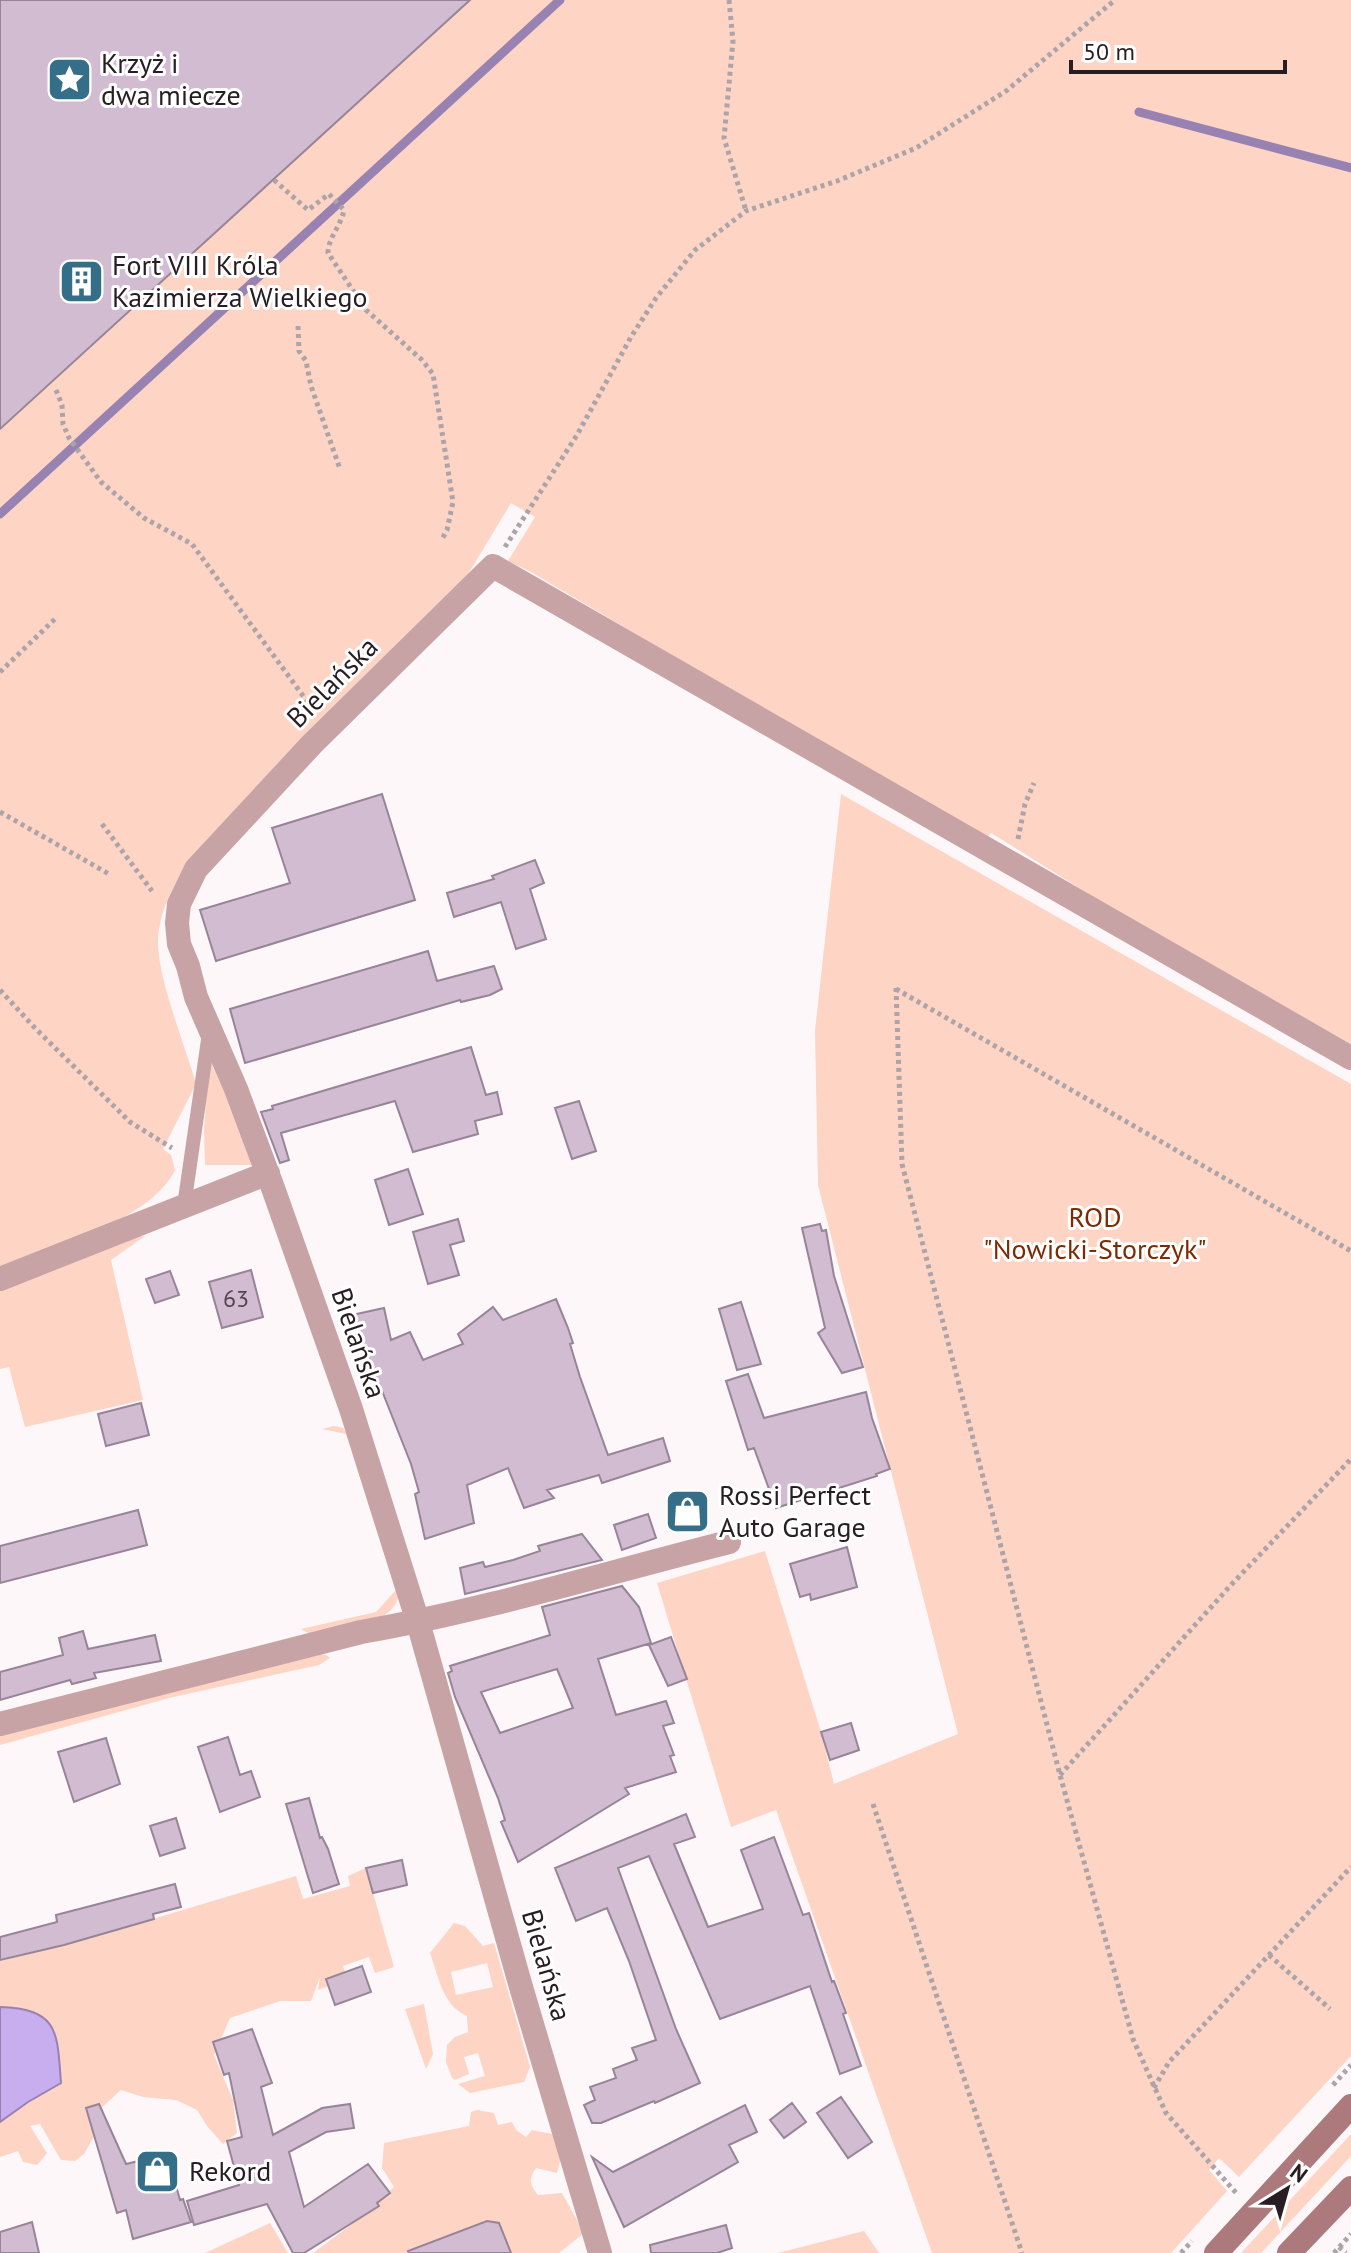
<svg xmlns="http://www.w3.org/2000/svg" width="1351" height="2253" font-family="'PT Sans',sans-serif">
	<rect width="100%" height="100%" fill="#fdf7f9"/>
	<path fill="#fed4c5" fill-rule="evenodd" d="M0,0H1351V1044L1124,916L991,833L985,841L531,572L508,561L535,517L511,503L467,576L186,868C170,890 158,916 158,944C159,982 185,1045 196,1084L163,1149L171,1155L175,1170C151,1220 51,1249 0,1268Z
		M841,794L1351,1084V2056L1239,2177L1219,2158L1209,2170L1227,2191L1171,2253H932L776,1810L731,1827L657,1583L765,1551L821,1732L834,1784L958,1734L818,1185L815,1031Z
		M209,1059L243,1129L254,1165H205L204,1130Z
		M145,1236L111,1260L143,1400L25,1427L9,1367L0,1369V1284L125,1237Z
		M334,1426L343,1428L355,1444L399,1590C399,1627 338,1628 310,1634L301,1629L376,1612L396,1590L346,1434L322,1429Z
		M314,1653L326,1655L330,1658L319,1665L169,1698L0,1745V1735Z
		M366,1868L394,1967L375,1973L369,1957L343,1966L345,1972L326,1979L328,1986L318,1990L320,1977L311,2001H280L230,2018L214,2055L233,2100L237,2133L223,2144L207,2126L197,2110L176,2100L143,2097L121,2090L102,2107L105,2117L84,2154L75,2161L61,2160L40,2124L30,2126L47,2153L37,2165L23,2162L18,2151L0,2157V1961L93,1937L296,1876L303,1899L350,1886L348,1876Z
		M454,1923L465,1926L483,1946L494,1943L530,2067L524,2082L470,2093L458,2084L485,2076L478,2053L464,2057L469,2074L455,2080L452,2078L446,2062L447,2045L455,2037L468,2032L467,2016C442,2005 439,1977 430,1953ZM487,1963L493,1987L456,1995L451,1972Z
		M424,2004L433,2054L426,2069L405,2009Z
		M477,2110L494,2113L498,2125L512,2122L516,2130L526,2137L532,2130L552,2134L561,2157L557,2173L536,2168C528,2179 530,2185 538,2195L562,2193L584,2233L559,2253H313L363,2216L394,2187L382,2168L384,2143L469,2126L471,2112Z
		M1351,2134V2156L1261,2253H1241Z
		M270,2223L288,2253H205Z
		M864,2231L879,2253H778Z"/>
	<path fill="#c8aeee" stroke="#9882b1" stroke-width="2" d="M0,2007C60,2009 57,2033 61,2083L28,2102L0,2122Z"/>
	<g fill="none" stroke-linecap="round" stroke-linejoin="round">
		<path stroke="#9882b1" stroke-width="9" d="M1139,112L1351,168
			M0,514L560,0"/>
	</g>
	<path fill="#d1bcd1" stroke="#988497" stroke-width="2" fill-rule="evenodd" d="M0,0H470L0,429Z
		M382,794L415,900L216,961L200,910L290,883L272,828Z
		M535,860L544,883L530,889L546,939L516,949L501,902L454,917L447,893L494,879L492,876Z
		M428,951L437,981L494,966L502,989L490,995L461,1002L460,1000L245,1063L230,1009Z
		M471,1047L486,1095L497,1092L502,1114L475,1121L478,1134L413,1152L395,1101L281,1133L289,1160L280,1163L261,1112L273,1109L272,1106Z
		M579,1101L596,1151L572,1159L555,1108Z
		M408,1169L423,1214L389,1225L375,1180Z
		M458,1219L464,1241L450,1245L459,1275L428,1284L413,1232Z
		M820,1224L822,1231L826,1230L834,1276L863,1367L842,1373L818,1333L825,1328L802,1228Z
		M251,1270L263,1317L222,1328L209,1282Z
		M170,1271L179,1295L155,1303L146,1279Z
		M556,1299L568,1328L573,1343L570,1344L580,1377L608,1455L663,1438L670,1461L602,1483L599,1475L547,1490L554,1498L524,1508L508,1468L467,1485L474,1523L425,1539L415,1494L419,1492L411,1464L352,1315L384,1308L391,1340L410,1332L423,1360L463,1344L458,1334L493,1307L503,1320Z
		M741,1302L761,1364L737,1370L719,1309Z
		M748,1374L764,1418L866,1392L872,1418L890,1469L876,1474L877,1476L776,1508L754,1448L748,1450L726,1381Z
		M141,1403L149,1435L106,1446L98,1414Z
		M138,1510L147,1545L0,1583V1546Z
		M648,1514L656,1538L622,1550L614,1525Z
		M582,1534L602,1560L465,1594L460,1568L483,1562L485,1567L513,1560L540,1551L538,1546Z
		M847,1547L857,1587L811,1600L810,1594L800,1597L790,1564Z
		M622,1586L639,1607L651,1643L598,1659L616,1715L666,1701L674,1723L663,1726L674,1755L670,1756L676,1772L625,1788L629,1794L518,1862L501,1822L505,1820L498,1798L455,1697L448,1673L452,1671L450,1666L550,1635L542,1607ZM557,1669L573,1708L500,1733L481,1692Z
		M83,1631L88,1649L155,1635L161,1661L94,1673L96,1678L72,1684L70,1680L0,1700V1672L63,1655L59,1638Z
		M671,1637L687,1679L668,1686L649,1645Z
		M851,1723L859,1750L830,1760L821,1732Z
		M228,1737L240,1775L251,1771L260,1797L220,1812L198,1747Z
		M106,1738L120,1784L74,1802L58,1752Z
		M309,1798L320,1838L322,1837L328,1849L339,1884L313,1893L286,1804Z
		M686,1814L695,1837L674,1844L708,1927L763,1909L741,1850L774,1837L803,1915L809,1913L832,1982L834,1981L846,2013L843,2014L861,2066L840,2074L810,1986L720,2019L649,1856L618,1868L676,2029L700,2083L655,2103L654,2101L601,2123H592L584,2105L595,2100L590,2087L616,2078L613,2069L637,2060L632,2048L656,2040L629,1961L607,1908L576,1921L555,1868Z
		M176,1818L185,1848L160,1856L150,1826Z
		M402,1860L407,1885L373,1893L366,1868Z
		M175,1884L181,1907L153,1914L154,1919L64,1945L0,1960V1937L57,1922L56,1915Z
		M362,1966L371,1992L335,2005L326,1979Z
		M252,2029L272,2083L261,2087L273,2135L322,2108L350,2104L354,2128L326,2132L289,2152L304,2207L368,2164L390,2193L377,2203L379,2206L304,2253H293L267,2204L194,2225L187,2201L239,2185L227,2141L242,2137L229,2073L224,2075L213,2042Z
		M841,2097L872,2142L848,2158L817,2113Z
		M792,2103L806,2122L784,2138L770,2120Z
		M99,2104L126,2164L167,2154L180,2200L183,2199L191,2222L133,2239L126,2210L117,2213L86,2108Z
		M745,2105L757,2132L729,2145L738,2162L624,2227L592,2157L613,2172Z
		M487,2221L499,2223L511,2253H409L408,2251Z
		M32,2222L39,2253H0V2232Z
		M726,2225L732,2248L717,2253H651L650,2245Z"/>
	<g fill="none" stroke-linecap="round" stroke-linejoin="round">
		<path stroke="#aca4a8" stroke-width="5" stroke-dasharray="4 4" stroke-linecap="butt" d="M729,0L733,41L724,138L746,211
			M274,180L308,210L329,194L344,210C341,226 328,238 328,253L366,310L422,360L433,374L453,502L447,530L441,541
			M298,326L299,351L306,361L311,386L340,469
			M56,390L62,405L63,424L69,438L101,482L144,518L192,544L312,708
			M505,547L577,435L631,337L656,298L695,250L746,211L837,181L916,148L1006,91L1115,0
			M0,672L57,617
			M0,812L109,874
			M102,824L152,891
			M1018,839L1025,804L1034,783
			M896,988L902,1164L1060,1775L1133,2039L1166,2113L1238,2195
			M896,989L1351,1251
			M0,990L34,1027L130,1122L172,1148
			M1060,1775L1231,1585L1351,1459
			M873,1804L1022,2253
			M1269,1955L1330,2009
			M1333,2085L1351,2065
			M1154,2088L1169,2062L1351,1867
			M1339,2247L1346,2253
			M1181,2253L1192,2241
			M1334,2253L1351,2234"/>
		<path stroke="#c7a3a5" stroke-width="14" d="M184,1206L209,1033"/>
		<path stroke="#c7a3a5" stroke-width="24" d="M0,1279L268,1173
			M0,1724L361,1632C486,1610 606,1573 729,1542
			M600,2253L521,1987L418,1622L351,1409L273,1188L236,1089L196,997L188,966L179,944L177,923L179,904L196,869L312,744L493,566L1351,1058"/>
		<path stroke="#ac7a7c" stroke-width="24" d="M1216,2253L1351,2106
			M1289,2253L1351,2188"/>
	</g>
	<defs>
		<symbol id="sight-square" viewBox="-11 -11 22 22"><rect x="-9" y="-9" width="18" height="18" rx="4" fill="#356e88" stroke="#fff"/><path d="M0-6L1.8-2.2L6-1.7L2.9 1.2L3.7 5.4L0 3.3L-3.7 5.4L-2.9 1.2L-6-1.7L-1.8-2.2Z" fill="#fff"/></symbol>
		<symbol id="building-square" viewBox="-11 -11 22 22"><rect x="-9" y="-9" width="18" height="18" rx="4" fill="#356e88" stroke="#fff"/><path d="M-4-6H4V6H1V3H-1V6H-4ZM-2.5-4.3h1.7v1.8h-1.7ZM.8-4.3h1.7v1.8H.8ZM-2.5-1h1.7V.8h-1.7ZM.8-1h1.7V.8H.8Z" fill="#fff"/></symbol>
		<symbol id="shop-square" viewBox="-11 -11 22 22"><rect x="-9" y="-9" width="18" height="18" rx="4" fill="#356e88" stroke="#fff"/><path d="M-5-2.5h2.3a2.7 3.5 0 0 1 5.4 0H5L5.5 6h-11ZM-1.5-2.5h3a1.5 2.3 0 0 0-3 0Z" fill="#fff"/></symbol>
	</defs>
	<g fill-rule="evenodd">
		<use href="#sight-square" x="44" y="54" width="51" height="51"/>
		<use href="#building-square" x="56" y="256" width="51" height="51"/>
		<use href="#shop-square" x="662" y="1486" width="51" height="51"/>
		<use href="#shop-square" x="132" y="2146" width="51" height="51"/>
	</g>
	<g text-anchor="middle" stroke-width="6" stroke-linejoin="round" paint-order="stroke">
		<g font-size="24" fill="#52454e">
			<text x="236" y="1307">63</text>
		</g>
		<g font-size="28" fill="#281d22" stroke="#fff" text-anchor="start">
			<text x="101" y="73">Krzyż i<tspan x="101" dy="32">dwa miecze</tspan></text>
			<text x="112" y="275">Fort VIII Króla<tspan x="112" dy="32">Kazimierza Wielkiego</tspan></text>
			<text x="719" y="1505">Rossi Perfect<tspan x="719" dy="32">Auto Garage</tspan></text>
			<text x="189" y="2181">Rekord</text>
		</g>
		<g font-size="28" fill="#281d22" stroke="#fff">
			<text transform="translate(332 682) rotate(-45)" y="10">Bielańska</text>
			<text transform="translate(359 1343) rotate(71)" y="10">Bielańska</text>
			<text transform="translate(547 1965) rotate(74)" y="10">Bielańska</text>
		</g>
		<g font-size="28" fill="#7d2b05" stroke="#fff">
			<text x="1095" y="1227">ROD<tspan x="1095" dy="32">"Nowicki-Storczyk"</tspan></text>
		</g>
	</g>
	<g transform="translate(1287 2189) rotate(37)" stroke="#ffffff" stroke-width="6" paint-order="stroke">
	<path d="M0-6L14 30L0 20L-14 30Z" fill="#281d22"/>
	<text y="-12" font-size="22" font-weight="bold" text-anchor="middle" fill="#281d22">N</text>
	</g>
	<path d="M1071 60v12h214v-12" fill="none" stroke="#281d22" stroke-width="4"/>
	<text x="1083" y="60" font-size="24" fill="#281d22" stroke="#ffffff" stroke-width="6" paint-order="stroke">50 m</text>
</svg>
